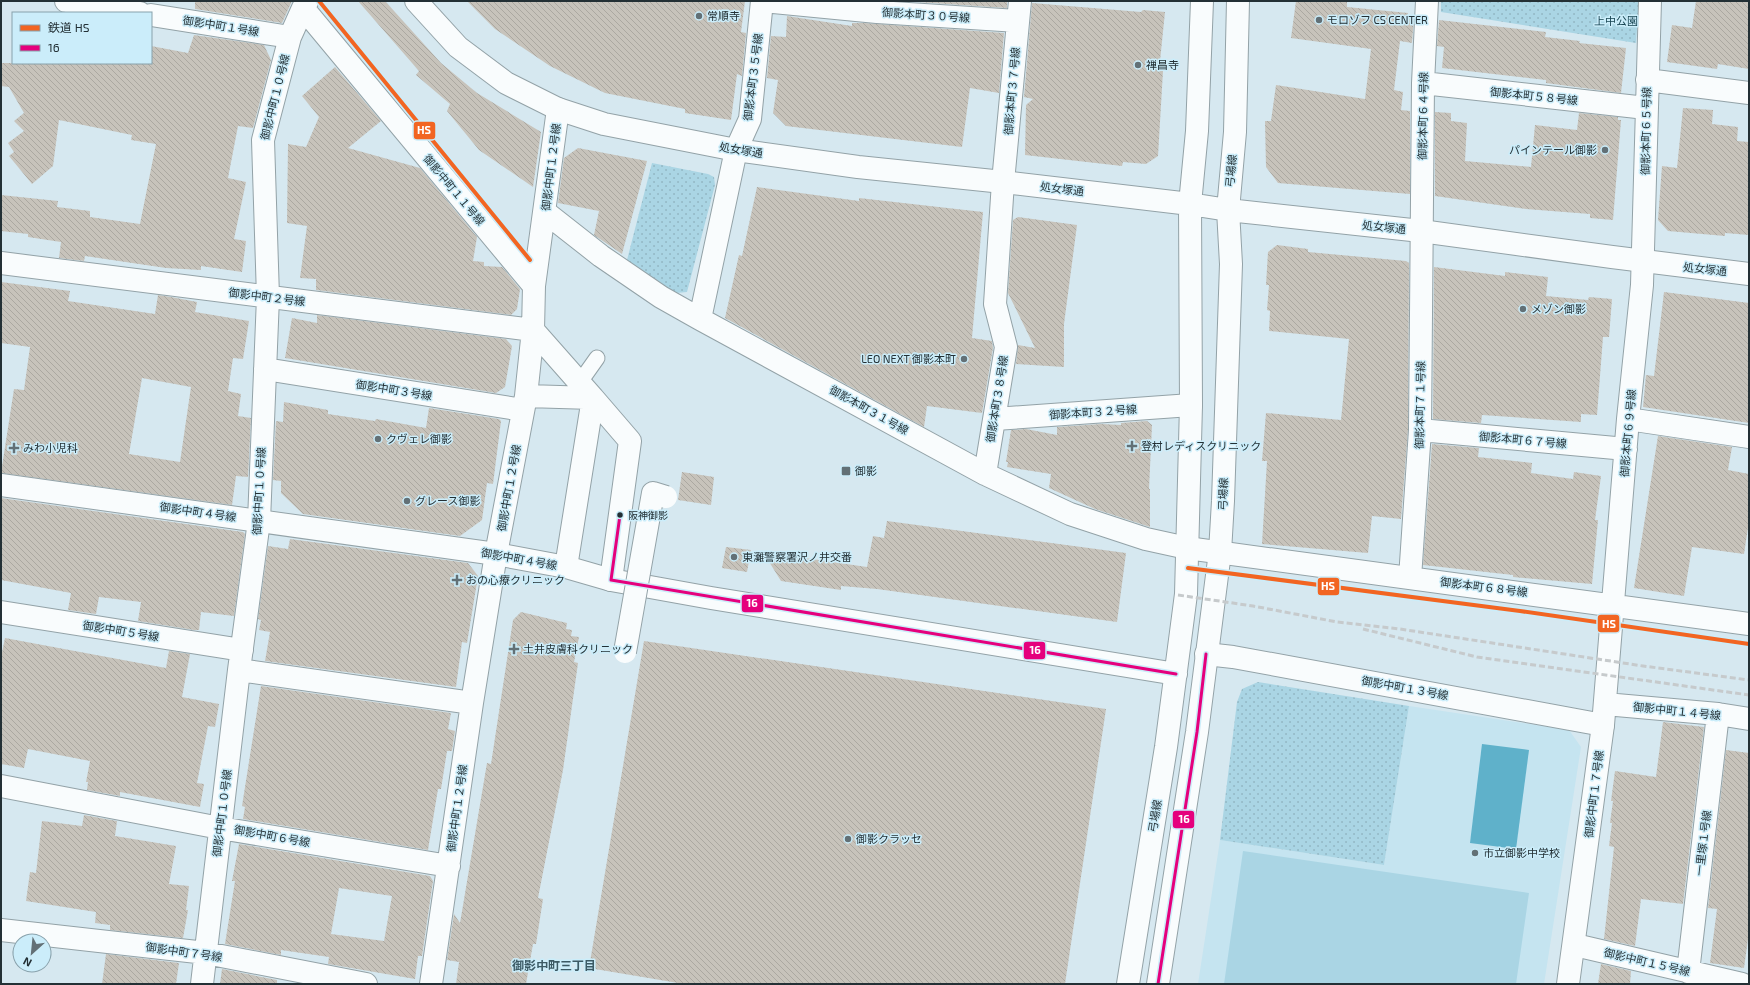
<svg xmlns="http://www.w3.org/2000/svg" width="1750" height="985" font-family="'Exo 2','Noto Sans JP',sans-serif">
	<defs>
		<pattern id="park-dots" width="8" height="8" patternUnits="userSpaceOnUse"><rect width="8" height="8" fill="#aad5e4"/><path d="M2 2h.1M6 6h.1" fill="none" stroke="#92b7c4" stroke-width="1.8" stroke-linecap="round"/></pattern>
		<pattern id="building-back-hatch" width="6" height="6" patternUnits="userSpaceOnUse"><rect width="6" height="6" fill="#c7c3bb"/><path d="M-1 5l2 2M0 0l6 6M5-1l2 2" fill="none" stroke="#aba8a1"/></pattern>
	</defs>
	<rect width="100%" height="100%" fill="#d6e8f0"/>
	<path fill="#c5e4f0" d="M1409,706L1569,730L1581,747L1544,984H1198L1220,840L1384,865Z"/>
	<path fill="url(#park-dots)" d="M1441,1H1639L1636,43L1441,12Z
		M652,163L708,174L714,177L715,185L687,292L676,293L627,260Z
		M1258,682L1409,706L1384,865L1220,840L1237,702L1242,689Z"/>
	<path fill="#aad5e4" d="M1243,851L1529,893L1516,984H1224Z"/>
	<path fill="#5fb1ca" d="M1482,744L1529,750L1516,849L1470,843Z"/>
	<path fill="url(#building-back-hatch)" fill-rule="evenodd" d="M195,1H292L282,23L195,9Z
		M358,1H385L441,63L477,93L541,132L533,187L479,150L447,111L450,104L416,75L419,71Z
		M467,1H745L741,32L746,33L742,76L737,74L731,120L685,113V109L605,93L550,66L495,29Z
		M901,1H1007V8Z
		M1296,1H1347V7L1408,13L1407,17H1414L1412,43L1400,41L1394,90L1403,92L1401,110L1410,111V194L1278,183L1266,167L1265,121H1271L1276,85L1365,99L1371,49L1291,38Z
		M1696,1H1749V69L1718,64L1717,69L1667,62L1672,25L1692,28Z
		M1032,3L1141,12L1143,10L1165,12L1159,71H1163L1158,156L1146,164L1123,162L1122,166L1025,155L1026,105L1033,99L1024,97Z
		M787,16L852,26V23H864L1004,33L999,93L970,88L962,147L786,126L773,113L778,80L767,78L771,36L786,37Z
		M1439,20L1546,32L1545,37L1580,41L1579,43L1626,48L1621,93L1546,83V80L1442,68L1444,47L1437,46Z
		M194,35L264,45L271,60L253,128L238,126L228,178L246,182L234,239L246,241L242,272L201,266V270L166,268L85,256L84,261L59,258L61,242L28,237V234L1,231V195L58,201L57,207L90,211V217L140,224L156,144L131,140L132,135L59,120L53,166L32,184L9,156L14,152L8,143L24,131L14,121L24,113L9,87L1,86V63H151V46L188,53Z
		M335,67L381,121L348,148L420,168L477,237L473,261L484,262V266L502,267L520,289L517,309L511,315L316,290V279L300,278L307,226L287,223L288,144L306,147L319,117L302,96Z
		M1683,108L1713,110L1712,124L1738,127L1737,141L1749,142V235L1725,233V236L1668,231L1658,220L1662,166L1677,168Z
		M1435,112L1451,113V121L1467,123L1465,161L1531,167L1535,125L1577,130L1579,113L1618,117V120H1621L1613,220L1590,218V214L1526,209L1435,196Z
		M578,148L647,161L622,254L594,235L599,211L558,203L564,158Z
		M757,187L859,201V198L983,212L972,338L992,341L993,348L982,413L927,406L924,427L725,318L739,255L742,256Z
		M1018,217L1077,225L1064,324V367L1016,364L1018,345L1035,348L1008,293L1013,220Z
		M1277,245L1308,249V252L1406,261L1409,263L1408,430L1401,519L1372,516L1368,553L1262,544L1267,461H1262L1266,413L1341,420L1349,339L1269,331L1270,311L1267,310L1269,285H1266L1268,252Z
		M1434,267L1505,276V272L1548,277L1546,296L1588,300L1589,297L1612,299L1609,337H1603L1597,415L1581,414V422L1482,415L1481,423L1433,419Z
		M1,282L70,291L68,301L155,314L158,295L171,297L197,302L195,312L249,321L243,359L233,358L228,391L241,394L238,416L251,418L248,477L236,476L232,505L1,473L14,389L24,390L30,347L1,343ZM142,378L191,387L180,462L129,454Z
		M1664,292L1749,303V423L1643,407L1646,375L1654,376Z
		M317,315L506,339L512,346L505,387L496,393L285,358L292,318L317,323Z
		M284,402L328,410V414L375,421L376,419L426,428L429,408L499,419L501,421L493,484L487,483L482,520L460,536L303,514L281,493V481L273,480L276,421L283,422Z
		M1147,421L1152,425L1149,489H1150V527L1095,509L1049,488L1051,474L1007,467L1008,462H1006L1011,430L1026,429L1057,435V427L1101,424L1121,425V423Z
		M1658,436L1732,447L1728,470L1749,474V521L1744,554L1692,547L1684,596L1634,588Z
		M1432,444L1479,448L1478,457L1532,463L1531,473L1573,479L1574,472L1601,476L1595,520H1598L1592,584L1513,577V575L1423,565Z
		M682,472L714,477L711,505L678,500Z
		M1,498L243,532L245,534L234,616L201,612L199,630H194L138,621L141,602L99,597L96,614L68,610L71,593L1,580Z
		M887,521L1126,553L1117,622L877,589L841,586V590L781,581L763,552L867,567L873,536L884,538Z
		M290,539L468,563L478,576L467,643L462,642L456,687L265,661L270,632L259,630L261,620L258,619L268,546L288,549Z
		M726,547L751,550L747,572L722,568Z
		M521,612L567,623L566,629L572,630L571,636L579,637L574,662L578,663L563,770L538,898L543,899L536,944H533L526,984H456L459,962L447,960L454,914L460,923L487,763L491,764L513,620Z
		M5,638L166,668L169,651L190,654L182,697L219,704L215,727L208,726L197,783L204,784L200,807L120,792V796L87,790L88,782H86L90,761L28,749L24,768L1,764V657Z
		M644,641L1106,709L1065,984H684L589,968Z
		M261,686L451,713L448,729L455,731L452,751H447L441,789H438L428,850L243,819L245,807L242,806Z
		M1663,722L1704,727L1683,904L1641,899L1635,946L1604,939L1614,847L1609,846L1612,823H1610L1613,801H1611L1615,771L1656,777Z
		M1726,750L1749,753V932L1744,968L1710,963L1717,909L1708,908Z
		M84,815L117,821L115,836L176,846L169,884L189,886L186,910H188L183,938L110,930V925L95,923L96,912L26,901L30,872L36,873L42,821L82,826Z
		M239,844L430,876L433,881L422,956H418L415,979L328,964L329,957L281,950V955L225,944L235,881H232ZM339,888L392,896L384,941L331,934Z
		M106,954L179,963L176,984H102Z
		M1601,964L1631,971L1630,984H1598Z
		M222,969L277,980V984H220Z"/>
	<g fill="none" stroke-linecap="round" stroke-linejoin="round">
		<defs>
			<path id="service" d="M580,382L597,358"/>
			<path id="minor" d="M66,1L140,13
				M762,1L877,12L1018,21
				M303,8L534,286
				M151,15L290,37
				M1647,80L1749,93
				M1423,83L1646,108
				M545,212L601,256L661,297L700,319L985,474L1070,514L1146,539L1187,548L1749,624
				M1,263L533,330L593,398L566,567
				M700,319L736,150L750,119L762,1
				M265,369L523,410
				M526,396L593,398L630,441L611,580
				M995,419L1191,405
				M1628,419L1749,437
				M1420,430L1626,449
				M985,474L1006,347L995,304L1003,182L1020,1
				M1410,578L1420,430L1423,83L1427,1
				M1,612L242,650
				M1206,654L1233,657L1603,725L1628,419L1642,285L1650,1
				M239,670L472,703
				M1605,704L1718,714L1749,719
				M1,786L220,828L449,866
				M1,930L206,953L366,984
				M1575,945L1742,984
				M1688,972L1718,714
				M202,984L239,670L259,521L268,297L263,140L290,37L303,8L307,2
				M431,984L472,703L496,554L526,396L533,330L534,286L558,109"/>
			<path id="tertiary" d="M416,1L458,47L506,83L558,109L604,124L736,150L858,167L1003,182L1190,204L1228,210L1421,231L1612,257L1749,274
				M1,485L496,554L566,567L611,580L711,598L1176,674
				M1128,984L1166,747L1186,594L1191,405L1190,204L1197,131L1202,1
				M1158,984L1197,732L1220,552L1223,501L1231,264L1228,210L1235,132L1238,1
				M1568,984L1603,725"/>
		</defs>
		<use href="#service" stroke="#93a2a7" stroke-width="17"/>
		<use href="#minor" stroke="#93a2a7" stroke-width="24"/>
		<use href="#tertiary" stroke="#93a2a7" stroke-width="24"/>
		<use href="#service" stroke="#f9fcfd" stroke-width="15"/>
		<use href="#minor" stroke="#f9fcfd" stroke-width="22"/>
		<use href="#tertiary" stroke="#f9fcfd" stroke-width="22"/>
		<path stroke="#c6cacc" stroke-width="3" stroke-dasharray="6 3" stroke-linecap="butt" d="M1178,595L1253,606L1337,622L1400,629L1643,666L1749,680
			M1363,629L1477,657L1749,695"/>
		<defs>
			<path id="pedestrian-bridge" d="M625,652L653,493L666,497"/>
		</defs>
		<use href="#pedestrian-bridge" stroke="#93a2a7" stroke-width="24" stroke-linecap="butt"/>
		<use href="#pedestrian-bridge" stroke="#f9fcfd" stroke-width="22"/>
		<defs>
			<path id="bus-1" d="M611,580L1176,674
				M611,580L620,515
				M1158,984L1197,732L1206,654"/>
		</defs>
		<use href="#bus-1" stroke="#cbedfa" stroke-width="6"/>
		<use href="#bus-1" stroke="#e5007d" stroke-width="3"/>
		<defs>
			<path id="rail-1" d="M319,1L530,260
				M1188,568L1520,611L1749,644"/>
		</defs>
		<use href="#rail-1" stroke="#cbedfa" stroke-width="7"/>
		<use href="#rail-1" stroke="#f26522" stroke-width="4"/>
	</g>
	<g fill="#627076" stroke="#cbedfa" stroke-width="1.5">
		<circle cx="699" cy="16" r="4"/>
		<circle cx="1319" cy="20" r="4"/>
		<circle cx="1138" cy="65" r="4"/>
		<circle cx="1605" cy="150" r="4"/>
		<circle cx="1523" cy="309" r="4"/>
		<circle cx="964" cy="359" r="4"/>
		<circle cx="378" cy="439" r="4"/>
		<path d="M1130 440h4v4h4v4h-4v4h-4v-4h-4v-4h4z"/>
		<path d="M12 442h4v4h4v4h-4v4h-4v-4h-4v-4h4z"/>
		<rect x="841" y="466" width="10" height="10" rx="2"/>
		<circle cx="407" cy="501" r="4"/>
		<circle cx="734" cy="557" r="4"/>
		<path d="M455 574h4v4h4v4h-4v4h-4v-4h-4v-4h4z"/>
		<path d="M512 643h4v4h4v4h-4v4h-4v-4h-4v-4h4z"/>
		<circle cx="848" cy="839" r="4"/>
		<circle cx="1475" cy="853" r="4"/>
	</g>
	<circle fill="#233035" stroke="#cbedfa" stroke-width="1.5" cx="620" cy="515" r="3.5"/>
	<g text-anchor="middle" stroke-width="3" stroke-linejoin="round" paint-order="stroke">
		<g font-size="10" fill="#233035" stroke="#cbedfa" text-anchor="start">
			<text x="628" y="519">阪神御影</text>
		</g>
		<g font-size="11" fill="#233035" stroke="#cbedfa">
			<text transform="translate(926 15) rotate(4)" y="4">御影本町３０号線</text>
			<text transform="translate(221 26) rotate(9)" y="4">御影中町１号線</text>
			<text transform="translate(753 77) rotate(-83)" y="4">御影本町３５号線</text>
			<text transform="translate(1012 91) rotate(-85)" y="4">御影本町３７号線</text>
			<text transform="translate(1534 96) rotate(6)" y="4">御影本町５８号線</text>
			<text transform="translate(275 97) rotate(-76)" y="4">御影中町１０号線</text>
			<text transform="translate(1423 116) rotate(-89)" y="4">御影本町６４号線</text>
			<text transform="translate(1646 131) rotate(-89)" y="4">御影本町６５号線</text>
			<text transform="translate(741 150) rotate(9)" y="4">処女塚通</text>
			<text transform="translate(551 167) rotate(-83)" y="4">御影中町１２号線</text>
			<text transform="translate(1231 171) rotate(-85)" y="4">弓場線</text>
			<text transform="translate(1062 189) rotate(7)" y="4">処女塚通</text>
			<text transform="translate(454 190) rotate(50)" y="4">御影中町１１号線</text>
			<text transform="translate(1384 227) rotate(6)" y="4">処女塚通</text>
			<text transform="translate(1705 269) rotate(6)" y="4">処女塚通</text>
			<text transform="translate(267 297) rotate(7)" y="4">御影中町２号線</text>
			<text transform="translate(394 390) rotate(9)" y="4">御影中町３号線</text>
			<text transform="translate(997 399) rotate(-81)" y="4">御影本町３８号線</text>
			<text transform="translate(1420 405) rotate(-89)" y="4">御影本町７１号線</text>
			<text transform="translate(869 410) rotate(29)" y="4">御影本町３１号線</text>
			<text transform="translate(1093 412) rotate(-4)" y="4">御影本町３２号線</text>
			<text transform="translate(1628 433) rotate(-85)" y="4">御影本町６９号線</text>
			<text transform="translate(1523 440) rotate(5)" y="4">御影本町６７号線</text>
			<text transform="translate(509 488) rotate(-80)" y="4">御影中町１２号線</text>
			<text transform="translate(259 491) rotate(-87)" y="4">御影中町１０号線</text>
			<text transform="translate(1223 494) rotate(-88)" y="4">弓場線</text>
			<text transform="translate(198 512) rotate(8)" y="4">御影中町４号線</text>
			<text transform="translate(519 559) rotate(10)" y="4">御影中町４号線</text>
			<text transform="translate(1484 587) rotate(7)" y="4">御影本町６８号線</text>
			<text transform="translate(121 631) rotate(9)" y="4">御影中町５号線</text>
			<text transform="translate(1405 688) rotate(10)" y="4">御影中町１３号線</text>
			<text transform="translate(1677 711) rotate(6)" y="4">御影中町１４号線</text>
			<text transform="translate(1594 794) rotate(-83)" y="4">御影中町１７号線</text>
			<text transform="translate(457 808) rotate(-82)" y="4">御影中町１２号線</text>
			<text transform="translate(222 813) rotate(-83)" y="4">御影中町１０号線</text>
			<text transform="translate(1155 816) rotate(-81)" y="4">弓場線</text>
			<text transform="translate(272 836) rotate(10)" y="4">御影中町６号線</text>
			<text transform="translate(1703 843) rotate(-83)" y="4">一里塚１号線</text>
			<text transform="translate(184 952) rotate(8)" y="4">御影中町７号線</text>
			<text transform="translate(1647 962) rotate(13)" y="4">御影中町１５号線</text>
		</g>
		<g font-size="11" fill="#233035" stroke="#cbedfa" text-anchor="start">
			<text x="707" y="20">常順寺</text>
			<text x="1327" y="24">モロゾフ CS CENTER</text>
			<text x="1146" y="69">禅昌寺</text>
			<text x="1597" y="154" text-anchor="end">パインテール御影</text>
			<text x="1531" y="313">メゾン御影</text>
			<text x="956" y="363" text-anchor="end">LEO NEXT 御影本町</text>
			<text x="386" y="443">クヴェレ御影</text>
			<text x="1141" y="450">登村レディスクリニック</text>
			<text x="23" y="452">みわ小児科</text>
			<text x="855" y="475">御影</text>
			<text x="415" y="505">グレース御影</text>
			<text x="742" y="561">東灘警察署沢ノ井交番</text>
			<text x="466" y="584">おの心療クリニック</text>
			<text x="523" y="653">土井皮膚科クリニック</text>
			<text x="856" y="843">御影クラッセ</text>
			<text x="1483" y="857">市立御影中学校</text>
		</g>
		<g font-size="11" fill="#174452" stroke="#cbedfa">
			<text x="1616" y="25">上中公園</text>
		</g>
		<g font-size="12" font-weight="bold" fill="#3c5a65" stroke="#cbedfa">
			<text x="554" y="970">御影中町三丁目</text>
		</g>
	</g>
	<g stroke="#cbedfa" stroke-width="1.5">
		<rect x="413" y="121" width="23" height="19" rx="4" fill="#f26522"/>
		<rect x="1317" y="577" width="23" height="19" rx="4" fill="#f26522"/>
		<rect x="741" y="594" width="23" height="19" rx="4" fill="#e5007d"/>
		<rect x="1597" y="614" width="23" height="19" rx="4" fill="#f26522"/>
		<rect x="1023" y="641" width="23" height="19" rx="4" fill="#e5007d"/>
		<rect x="1172" y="810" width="23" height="19" rx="4" fill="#e5007d"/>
	</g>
	<g font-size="11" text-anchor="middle" font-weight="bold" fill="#fff">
		<text x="424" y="134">HS</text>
		<text x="1328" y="590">HS</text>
		<text x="752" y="607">16</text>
		<text x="1609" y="628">HS</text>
		<text x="1035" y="654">16</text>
		<text x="1184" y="823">16</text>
	</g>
	<rect width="1750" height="985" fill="none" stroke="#233035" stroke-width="4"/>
	<rect x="12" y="12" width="140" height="52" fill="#cbedfa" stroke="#88a1ab"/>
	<rect x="20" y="25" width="20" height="6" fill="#f26522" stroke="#88a1ab"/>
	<text x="48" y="32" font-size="12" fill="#233035">鉄道 HS</text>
	<rect x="20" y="45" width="20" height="6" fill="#e5007d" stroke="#88a1ab"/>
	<text x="48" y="52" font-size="12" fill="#233035">16</text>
	<g transform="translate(32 953) rotate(207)"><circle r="19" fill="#cbedfa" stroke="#88a1ab"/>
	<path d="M0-3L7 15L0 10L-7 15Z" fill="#627076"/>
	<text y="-6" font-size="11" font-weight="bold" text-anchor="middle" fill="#233035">N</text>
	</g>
</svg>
